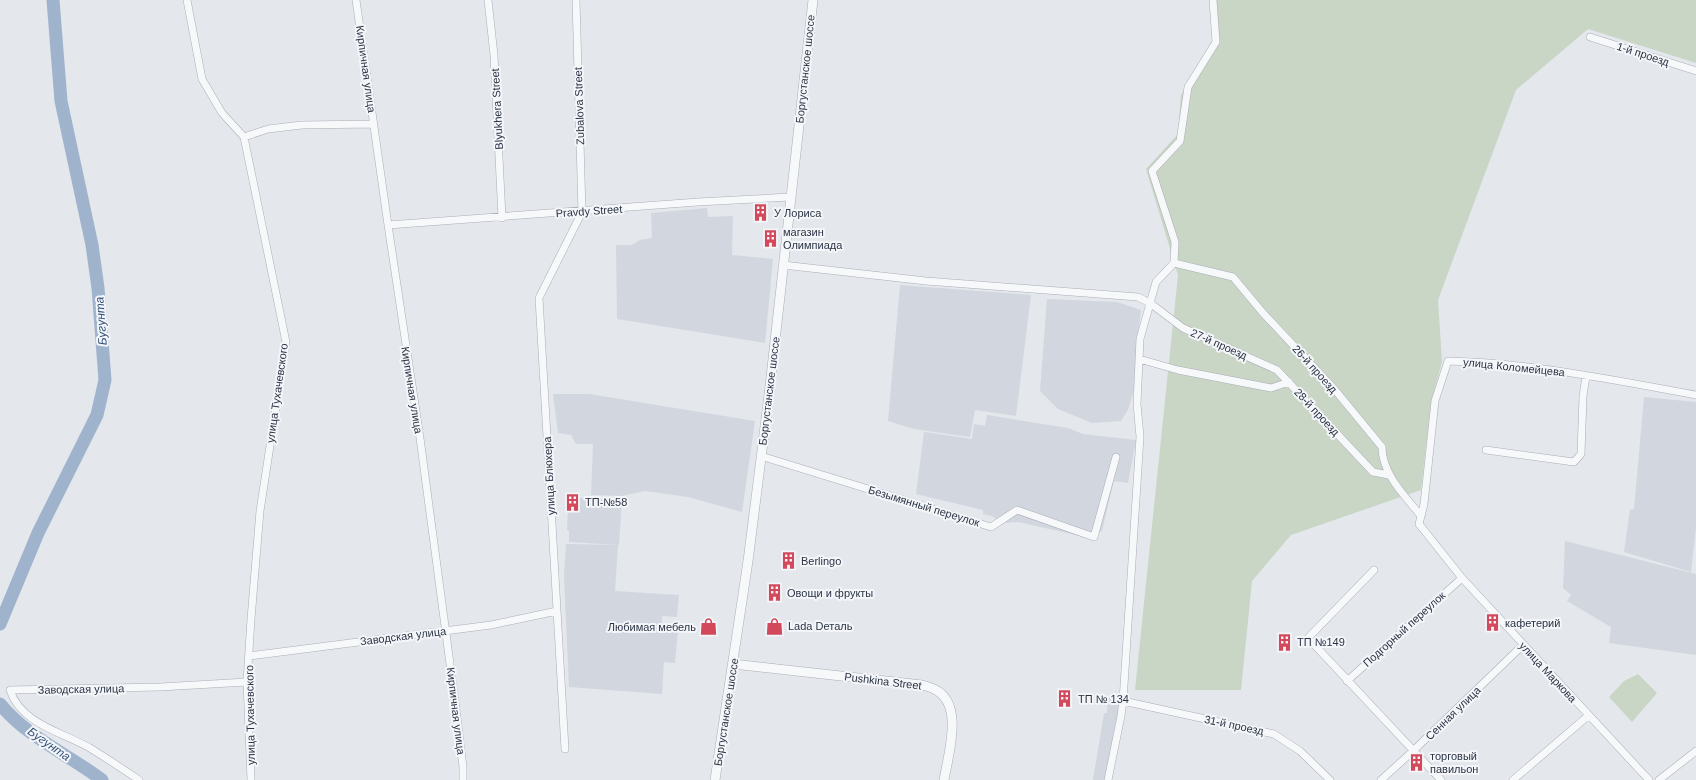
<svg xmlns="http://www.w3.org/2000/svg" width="1696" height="780" font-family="Arial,sans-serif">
	<rect width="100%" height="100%" fill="#e4e7ec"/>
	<path fill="#d2d6de" d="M707,208L708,217L733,216L732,255L773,259L765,343L617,319L616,245H632L640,240L652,238L651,213Z
		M900,285L1031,295L1016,416L975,410L970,437L914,429L888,421Z
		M1047,299L1117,302L1141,310L1136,352L1134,389L1128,410L1121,421L1092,423L1058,409L1040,391Z
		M553,394H589L755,421L742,512L688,497L645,491L621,496L591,495L593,444H576L571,435L558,433Z
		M1644,397L1696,402V527L1691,572L1624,552L1630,510L1634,509Z
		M987,415L1068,428L1083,434L1136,440L1128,483L1114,481L1102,531L1085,537L1018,522L1002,523L992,516L983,514V510L916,494L924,432L972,439L974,424L985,426Z
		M578,498L622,500L619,545L569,542V531L567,530L568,508L577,509Z
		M1565,541L1696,574V655L1609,643L1611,627L1567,601L1571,595L1563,588Z
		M566,544L618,545L615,591L679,595L677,617L662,616V628L678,630L675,663L664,662L662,694L569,687L564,576Z
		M1108,697L1121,699L1106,780H1093L1104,713H1107Z"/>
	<path fill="#c9d6c5" d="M1211,0H1696V63L1588,29L1516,90L1438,300L1442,362L1431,402L1421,490L1291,535L1252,581L1241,690H1135L1178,275L1146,169L1178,134L1181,95L1213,43Z
		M1638,674L1657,693L1632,722L1609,697L1624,681Z"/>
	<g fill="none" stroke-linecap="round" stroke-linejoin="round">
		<path stroke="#9fb4cc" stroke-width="13" d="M0,624L38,533L97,415L105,380L98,288L92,245L61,101L53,0
			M0,704C28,738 68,754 102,780"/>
		<defs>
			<path id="minor" d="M187,0L202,79L222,113L244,137L286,342L260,511L251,619L247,682L251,780
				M356,0L388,225L420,438L456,709L463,767V780
				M488,0L494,55L502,218
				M1590,37L1696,71
				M244,137L268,129L302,125L373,124
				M388,225L698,202L790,197
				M1174,263L1233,277L1263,313L1335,390L1382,447C1382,474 1405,496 1421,516
				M783,265L926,281L1138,297L1150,303L1183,328L1277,370L1373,472L1389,475
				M1139,359L1178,370L1271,388L1289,382
				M1486,450L1574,462L1581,454L1583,396L1586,376
				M761,456L991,527L1017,510L1094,537L1116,457
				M1374,570L1308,638L1441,780
				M249,656L491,625L557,611
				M1347,681L1462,578
				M1123,701L1274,734L1300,751L1330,780
				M565,749L539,298L582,212L576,0
				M139,780C123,769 106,758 90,748C62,732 21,724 10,690L160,687L247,682
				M1108,780L1121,716L1123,701L1140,437L1137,404L1140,339L1156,282L1174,263L1175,242L1152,171L1180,141L1188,87L1216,42L1213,0
				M1381,780L1413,751L1523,645
				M1513,780L1588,716
				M1649,780L1462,578L1419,524L1424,504L1435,401L1448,361C1531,363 1614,380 1696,395
				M1659,780L1696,751"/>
			<path id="tertiary" d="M733,664L922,685C926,686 930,687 934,689C965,703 948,755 944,780
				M715,780L748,561L769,395L813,0"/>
		</defs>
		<use href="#minor" stroke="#a9aeb7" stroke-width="8"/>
		<use href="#tertiary" stroke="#a9aeb7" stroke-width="10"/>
		<use href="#minor" stroke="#f7f8fa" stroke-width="7"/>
		<use href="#tertiary" stroke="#f7f8fa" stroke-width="9"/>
	</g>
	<defs>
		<symbol id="building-bare" viewBox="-9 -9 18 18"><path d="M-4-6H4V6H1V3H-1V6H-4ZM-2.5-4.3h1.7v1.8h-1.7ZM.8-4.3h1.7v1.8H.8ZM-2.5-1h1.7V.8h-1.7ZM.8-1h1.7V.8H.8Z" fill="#d1495b" stroke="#f4f6f9" stroke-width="2.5" paint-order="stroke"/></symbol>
		<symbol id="shop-bare" viewBox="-9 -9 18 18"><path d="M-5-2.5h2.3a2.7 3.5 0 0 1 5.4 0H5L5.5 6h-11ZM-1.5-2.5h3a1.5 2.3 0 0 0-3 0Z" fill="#d1495b" stroke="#f4f6f9" stroke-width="2.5" paint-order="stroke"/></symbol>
	</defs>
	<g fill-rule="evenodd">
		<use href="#building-bare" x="748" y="200" width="25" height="25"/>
		<use href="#building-bare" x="758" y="226" width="25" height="25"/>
		<use href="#building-bare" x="560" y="490" width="25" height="25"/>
		<use href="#building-bare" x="776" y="548" width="25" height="25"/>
		<use href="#building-bare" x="762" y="580" width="25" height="25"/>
		<use href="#building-bare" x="1480" y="610" width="25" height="25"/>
		<use href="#shop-bare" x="762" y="614" width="25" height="25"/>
		<use href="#shop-bare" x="696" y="614" width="25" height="25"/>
		<use href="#building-bare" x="1272" y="630" width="25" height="25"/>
		<use href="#building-bare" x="1052" y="686" width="25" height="25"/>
		<use href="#building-bare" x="1404" y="750" width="25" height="25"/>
	</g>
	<g text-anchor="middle" stroke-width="4" stroke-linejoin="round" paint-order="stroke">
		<g font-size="11" fill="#2b3445" stroke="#f4f6f9">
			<text transform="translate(1643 54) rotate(18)" y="4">1-й проезд</text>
			<text transform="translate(366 69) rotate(82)" y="4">Кирпичная улица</text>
			<text transform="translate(805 69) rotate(-84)" y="4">Боргустанское шоссе</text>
			<text transform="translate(579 106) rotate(-92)" y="4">Zubalova Street</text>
			<text transform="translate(497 109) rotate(-93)" y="4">Blyukhera Street</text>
			<text transform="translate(589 211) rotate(-4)" y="4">Pravdy Street</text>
			<text transform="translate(1219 344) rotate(24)" y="4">27-й проезд</text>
			<text transform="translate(1514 367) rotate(6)" y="4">улица Коломейцева</text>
			<text transform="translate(1315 369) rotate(48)" y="4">26-й проезд</text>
			<text transform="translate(412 390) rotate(81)" y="4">Кирпичная улица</text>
			<text transform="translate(769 391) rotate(-83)" y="4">Боргустанское шоссе</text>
			<text transform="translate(277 393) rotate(-82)" y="4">улица Тухачевского</text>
			<text transform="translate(1317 412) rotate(47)" y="4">28-й проезд</text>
			<text transform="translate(549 476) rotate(-93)" y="4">улица Блюхера</text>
			<text transform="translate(924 506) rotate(17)" y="4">Безымянный переулок</text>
			<text transform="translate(1404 629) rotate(-42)" y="4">Подгорный переулок</text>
			<text transform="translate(403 636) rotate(-7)" y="4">Заводская улица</text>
			<text transform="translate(1548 672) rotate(47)" y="4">улица Маркова</text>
			<text transform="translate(883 681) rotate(7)" y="4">Pushkina Street</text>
			<text transform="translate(81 689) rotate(-1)" y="4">Заводская улица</text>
			<text transform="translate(456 711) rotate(83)" y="4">Кирпичная улица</text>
			<text transform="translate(726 712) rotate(-81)" y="4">Боргустанское шоссе</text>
			<text transform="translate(1453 713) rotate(-44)" y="4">Сенная улица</text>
			<text transform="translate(250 715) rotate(-91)" y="4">улица Тухачевского</text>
			<text transform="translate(1234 725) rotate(12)" y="4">31-й проезд</text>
		</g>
		<g font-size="11" fill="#2b3445" stroke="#f4f6f9" text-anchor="start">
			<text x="774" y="217">У Лориса</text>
			<text x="783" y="236">магазин<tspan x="783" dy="13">Олимпиада</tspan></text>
			<text x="585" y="506">ТП-№58</text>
			<text x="801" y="565">Berlingo</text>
			<text x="787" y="597">Овощи и фрукты</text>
			<text x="1505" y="627">кафетерий</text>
			<text x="788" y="630">Lada Dеталь</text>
			<text x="696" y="631" text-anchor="end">Любимая мебель</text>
			<text x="1297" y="646">ТП №149</text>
			<text x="1078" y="703">ТП № 134</text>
			<text x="1430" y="760">торговый<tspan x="1430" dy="13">павильон</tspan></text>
		</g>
		<g font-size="12" font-style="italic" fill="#34527a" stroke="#f4f6f9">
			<text transform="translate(101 321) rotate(-94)" y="4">Бугунта</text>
			<text transform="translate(49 744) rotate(35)" y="4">Бугунта</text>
		</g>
	</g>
</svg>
